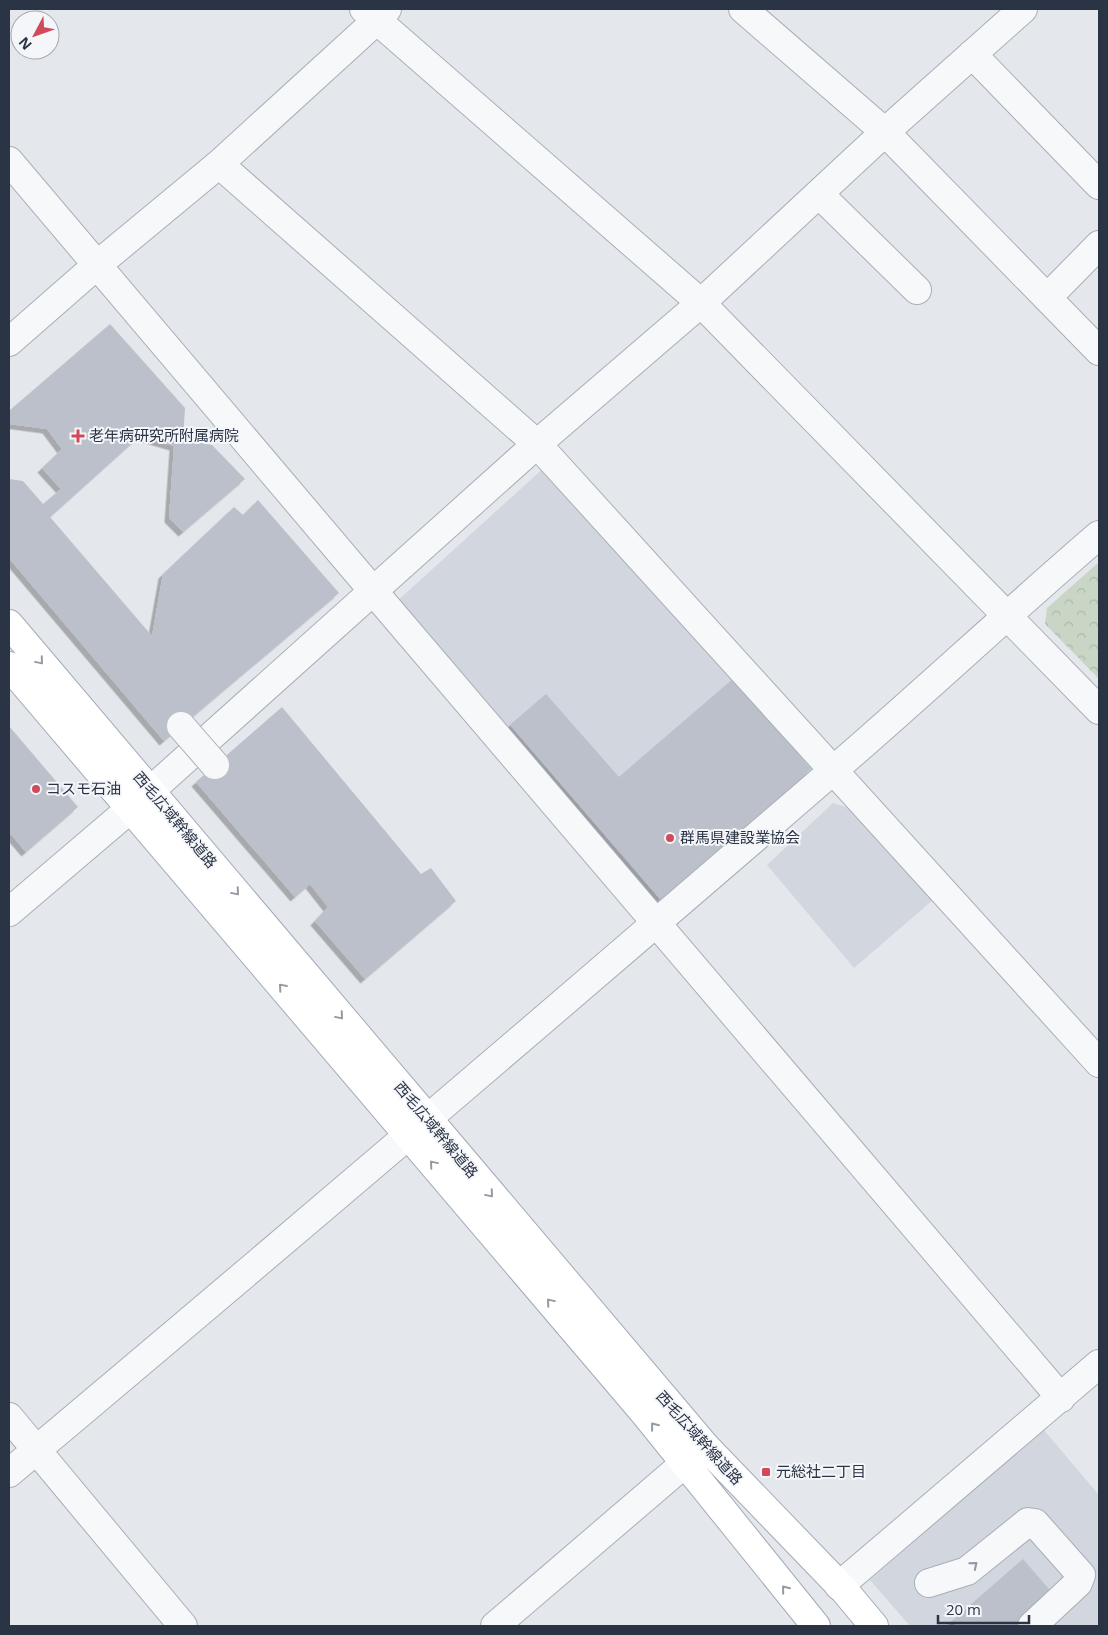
<svg xmlns="http://www.w3.org/2000/svg" width="1108" height="1635" font-family="'Open Sans','Noto Sans JP',sans-serif">
	<defs>
		<pattern id="park-crowns" width="20" height="18" patternUnits="userSpaceOnUse" patternTransform="scale(1.25)"><rect width="20" height="18" fill="#c9d6c5"/><path d="M2 6a3 3 0 1 1 6 0M12 15a3 3 0 1 1 6 0" fill="none" stroke="#adb8ab"/></pattern>
		<filter id="shadow"><feDropShadow dx="-4.5" dy="4.5" stdDeviation="0" flood-color="#0004"/></filter>
	</defs>
	<rect width="100%" height="100%" fill="#e4e7ec"/>
	<path fill="#d2d6de" d="M547,465L826,771L661,913L395,603Z
		M833,803L852,809L934,899L854,968L767,865Z
		M1043,1429L1099,1495V1626H910L870,1580Z"/>
	<path fill="url(#park-crowns)" d="M1099,562V679L1045,624L1047,608Z"/>
	<path fill="#bbc0ca" filter="url(#shadow)" d="M110,324L185,408L183,440L212,445L245,479L183,532L169,518L174,446L140,436L50,517L152,636L163,574L234,507L243,515L258,500L339,593L164,741L9,558V479L23,481L43,504L61,489L42,468L62,449L47,429L9,424V411Z
		M734,678L811,769L660,899L510,725L546,694L619,777Z
		M282,707L421,874L431,868L456,901L365,979L315,921L328,907L310,884L295,897L196,782Z
		M9,726L78,807L26,852L9,832Z
		M1023,1559L1054,1595L1018,1626H956L952,1621Z"/>
	<g fill="none" stroke-linecap="round" stroke-linejoin="round">
		<defs>
			<path id="minor" d="M364,9L701,303L1099,710
				M743,9L885,132L1099,351
				M972,54L1099,185
				M9,161L374,592L1061,1398
				M219,164L537,444L1099,1063
				M819,194L917,290
				M1047,298L1099,245
				M9,342L97,265L219,164L377,20L387,9
				M9,912L130,809L537,444L701,303L885,132L1023,9
				M9,1417L183,1626
				M9,1473C284,1242 557,1009 829,774C920,696 1008,613 1099,535
				M929,1583L967,1571L1028,1522L1035,1523L1081,1575L1078,1583L1032,1626
				M839,1586L1099,1364
				M495,1626L684,1464"/>
			<path id="major" d="M9,624L706,1447L844,1590L874,1626
				M9,666L646,1415L816,1626"/>
		</defs>
		<use href="#minor" stroke="#a9aeb7" stroke-width="30"/>
		<use href="#major" stroke="#a3abb8" stroke-width="30"/>
		<use href="#minor" stroke="#f7f8fa" stroke-width="28"/>
		<use href="#major" stroke="#fff" stroke-width="28"/>
		<defs>
			<path id="minor-bridge" d="M181,726L215,765"/>
		</defs>
		<use href="#minor-bridge" stroke="#a9aeb7" stroke-width="30" stroke-linecap="butt"/>
		<use href="#minor-bridge" stroke="#f7f8fa" stroke-width="28"/>
	</g>
	<defs><path id="oneway-chevron" d="M-2-3.5L2.5 0L-2 3.5" fill="none" stroke-width="1.6" stroke-linecap="round" stroke-linejoin="round" transform="scale(1.25)"/></defs>
	<g stroke="#959aa2">
		<use href="#oneway-chevron" transform="translate(40 661) rotate(50)"/>
		<use href="#oneway-chevron" transform="translate(236 892) rotate(50)"/>
		<use href="#oneway-chevron" transform="translate(282 987) rotate(-131)"/>
		<use href="#oneway-chevron" transform="translate(340 1016) rotate(50)"/>
		<use href="#oneway-chevron" transform="translate(433 1164) rotate(-130)"/>
		<use href="#oneway-chevron" transform="translate(490 1194) rotate(50)"/>
		<use href="#oneway-chevron" transform="translate(550 1302) rotate(-130)"/>
		<use href="#oneway-chevron" transform="translate(654 1426) rotate(-128)"/>
		<use href="#oneway-chevron" transform="translate(785 1589) rotate(-129)"/>
	</g>
	<use stroke="#9196a0" href="#oneway-chevron" transform="translate(974 1565) rotate(-39)"/>
	<g fill="#d1495b" stroke="#f4f6f9" stroke-width="2">
		<path d="M75.5 428.5h5v5h5v5h-5v5h-5v-5h-5v-5h5z"/>
		<circle cx="36" cy="789" r="5"/>
		<circle cx="670" cy="838" r="5"/>
		<rect x="761" y="1467" width="10" height="10" rx="2.5"/>
	</g>
	<g text-anchor="middle" stroke-width="4" stroke-linejoin="round" paint-order="stroke">
		<g font-size="15" fill="#2b3445" stroke="#f4f6f9" text-anchor="start">
			<text x="89" y="441">老年病研究所附属病院</text>
			<text x="46" y="794">コスモ石油</text>
			<text x="680" y="843">群馬県建設業協会</text>
			<text x="776" y="1477">元総社二丁目</text>
		</g>
		<g font-size="15" fill="#2b3445" stroke="#f4f6f9">
			<text transform="translate(175 820) rotate(50)" y="5">西毛広域幹線道路</text>
			<text transform="translate(436 1130) rotate(50)" y="5">西毛広域幹線道路</text>
			<text transform="translate(699 1438) rotate(48)" y="5">西毛広域幹線道路</text>
		</g>
	</g>
	<rect width="1108" height="1635" fill="none" stroke="#2b3445" stroke-width="20"/>
	<g transform="translate(35 35) rotate(229)"><circle r="24" fill="#f4f6f9" stroke="#a4a8b1"/>
	<path d="M0-4L9 19L0 12L-9 19Z" fill="#d1495b"/>
	<text y="-8" font-size="14" font-weight="bold" text-anchor="middle" fill="#2b3445">N</text>
	</g>
	<path d="M938 1615v8h91v-8" fill="none" stroke="#2b3445" stroke-width="2.5"/>
	<text x="946" y="1615" font-size="15" fill="#2b3445" stroke="#f4f6f9" stroke-width="4" paint-order="stroke">20 m</text>
</svg>
